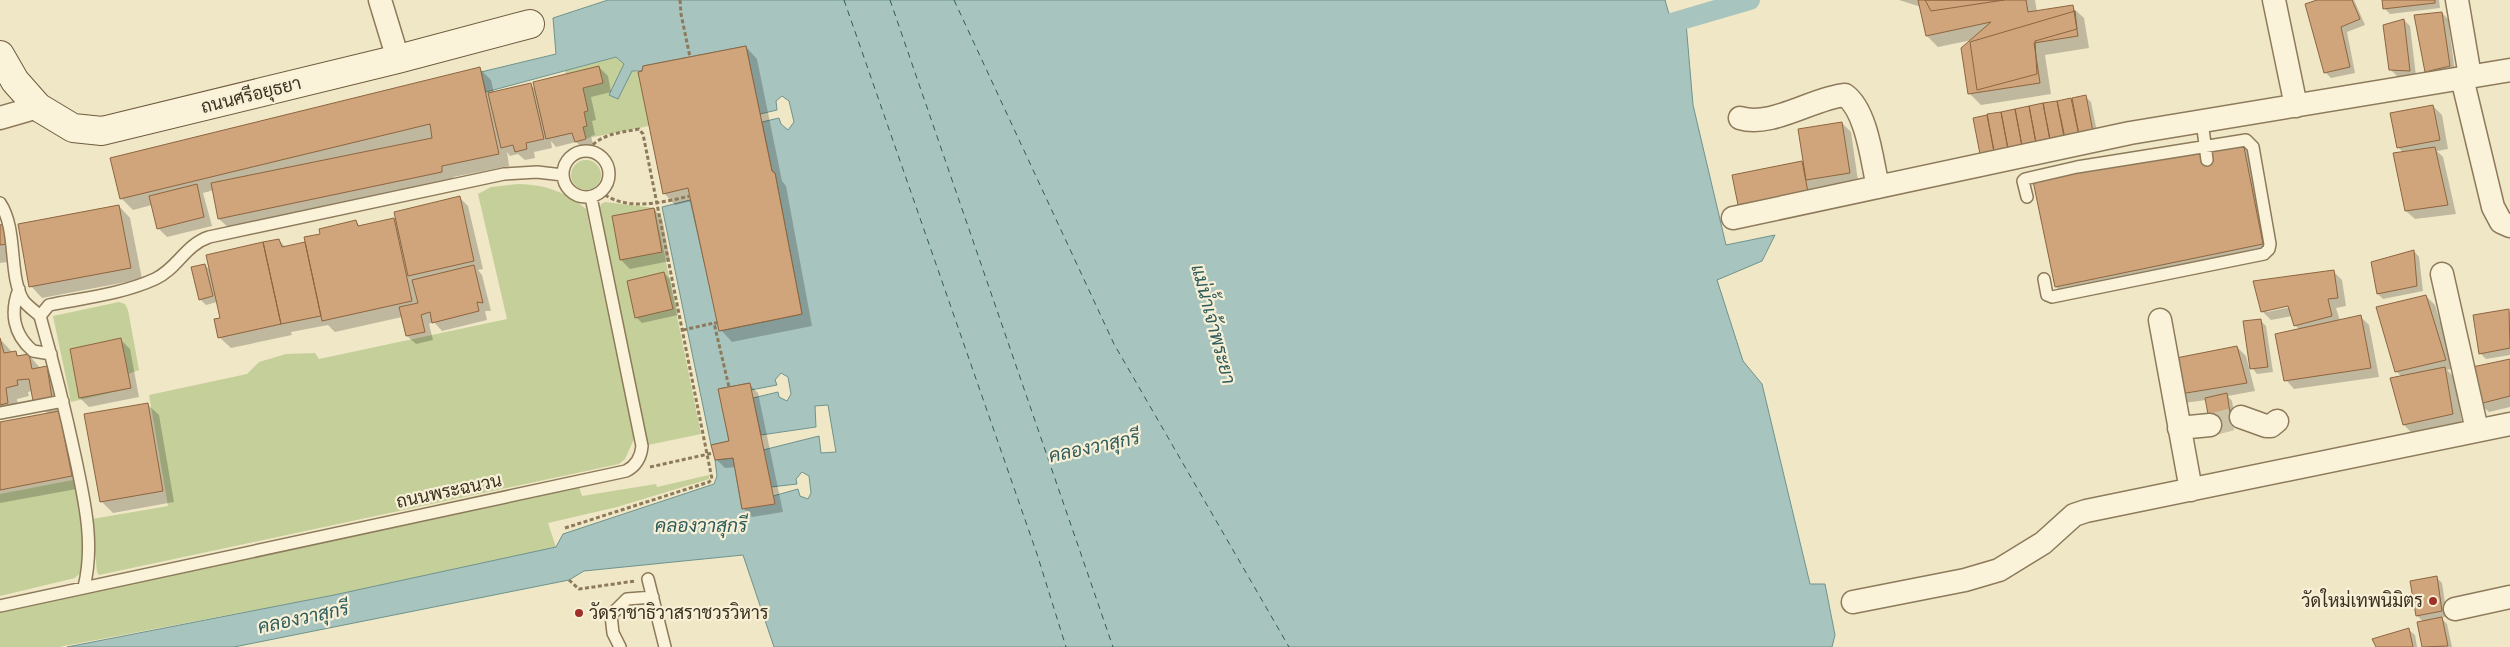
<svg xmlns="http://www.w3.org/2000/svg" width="2510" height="647" font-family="'Libre Baskerville',Sarabun,serif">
	<rect width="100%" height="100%" fill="#f0e7c6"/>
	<path fill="#c4cf99" d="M616,57L632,71L638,72L649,126L578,140L565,71Z
		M571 175a15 15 0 1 1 30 0a15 15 0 1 1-30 0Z
		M518,184C546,185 564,191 586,209L634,439L625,459L619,464L99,575L97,572L92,519L168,506L149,395L247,374L259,362L286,354L315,353L319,359L507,319L478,194L491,187Z
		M605,202L655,208L701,434L648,445L599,211L601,204Z
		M119,302L125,304L128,310L139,370L128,374L131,388L71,402L53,316Z
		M709,475V479L706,480L617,507L548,523L556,547L334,595L59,647H0V612L579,487L582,496L656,484L657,487Z
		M73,480L82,521V571L75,578L0,596V494Z"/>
	<path fill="#a8c4be" stroke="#6e938d" d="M608,0H1665L1669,14L1686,23L1693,105L1726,245L1775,235L1762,261L1717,280L1743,361L1762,384L1810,584H1825L1835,635L1832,647H774L743,555L584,571L569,580L234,647H67L334,595L556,547L563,534L714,484L717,476L715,460L733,458L742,509L773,496L798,489L800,496L808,499L811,493L809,476L802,472L796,479L797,484L771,487L763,450L819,436L821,453L836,452L828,405L815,406L816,427L761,435L753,398L778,392L779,397L787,401L791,394L788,377L781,373L775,380L777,385L751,390L749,383L719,389L729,441L711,445L662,207L690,200L720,331L802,314L775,173L772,171L762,122L779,118L781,124L788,130L794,122L789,101L782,96L776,101L777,110L760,114L746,46L643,66L642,71H632L618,99L609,95L624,64L616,57L486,92L481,72L556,54L553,18Z"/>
	<path fill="#0003" fill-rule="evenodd" d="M1737,0H1748L1739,3Z
		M1899,0H2035L2037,12L2072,7L2084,18L2089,48L2045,55L2051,94L1981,105L1969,93L1972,40L1938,47L1927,36L1921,7Z
		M2321,0H2354L2365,25L2347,32L2355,73L2331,78L2325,72Z
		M2384,0H2439L2440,8L2390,14L2384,8Z
		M2442,13L2448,19L2455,72L2431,77L2426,71Z
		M2404,20L2410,26L2416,76H2397L2391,70Z
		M746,47L757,59L782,181L786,186L812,326L732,342L721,330L692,201L675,205L664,193Z
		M599,67L608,76L611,92L591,97L596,120L592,121L595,135L591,136L594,148L585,150L576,142L556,147L551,141L552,148L534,152L535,158L525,160L518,154L510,156L507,152L509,166L453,177V183L231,230L219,219L214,190L203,193L212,226L167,237L158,228L152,205L133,210L121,198L480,69L491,80L494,93L531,85L536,90Z
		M2086,97L2091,102L2098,137L1987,160L1975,118Z
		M2433,106L2442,115L2448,149L2437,151L2443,157L2456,214L2415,219L2406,211L2403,152L2398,147Z
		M1842,123L1851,132L1858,181L1814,188L1816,200L1748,214L1739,205L1802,162L1805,166Z
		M2241,139L2253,150L2274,255L2067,298L2056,287Z
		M460,198L468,206L483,269L478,270L482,275L491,311H485L487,320L442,331L434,322L429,324L433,340L416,344L407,336L402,317L335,332L328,325L291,332L292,335L231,348L219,337L221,319L217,302L206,305L200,299L205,265L211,271L279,240L286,248L306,243L356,222L361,227L394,219L398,224Z
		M119,206L130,218L142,279L42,298L31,286Z
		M654,209L662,218L670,261L630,269L621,260L613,217Z
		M0,226L18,255L6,257L7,262L0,263Z
		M2414,251L2419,257L2423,291L2383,299L2378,294Z
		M2334,272L2342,280L2346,306L2336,308L2340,321L2360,316L2369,325L2379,377L2294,389L2286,380L2300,330L2295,325L2292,316L2271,320L2262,311ZM2294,303L2295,306L2267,312V310Z
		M664,273L670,279L678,315L642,323L636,317Z
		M2426,296L2435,305L2454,368L2447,370L2454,377L2462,423L2413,434L2404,425L2402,377L2396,371Z
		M2508,311L2510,312V355L2486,359L2480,353Z
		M2260,320L2266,326L2273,372L2257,374L2252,368Z
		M0,339L13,353H16L20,357L29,355L40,368L46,367L58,379L63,409L57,410L70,424L82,488L0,503V423L48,414L34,400L32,391L28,392L29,396L17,399L19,415L0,418Z
		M121,340L130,349L139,397L89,407L80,398Z
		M2237,347L2246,356L2255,391L2228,396L2232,401L2236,425L2217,430L2206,400L2184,403L2175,395Z
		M2510,361V407L2489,412L2480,404Z
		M749,384L758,393L783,512L752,517L743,508L736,467L725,468L716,459L730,442Z
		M147,404L159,415L174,502L113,513L101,501Z
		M2436,577L2442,583L2447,616L2441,618L2447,624L2452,647H2423L2419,623L2424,622L2417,616Z
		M2409,630L2415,635L2417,647H2377Z"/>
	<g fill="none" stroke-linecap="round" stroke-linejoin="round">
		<path stroke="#a8c4be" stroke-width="20" d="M1654,28L1750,0"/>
		<path stroke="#2e5c5d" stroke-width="1" stroke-dasharray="6 5" stroke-linecap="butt" d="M844,0L1037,554L1066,647
			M890,0L1113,647
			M954,0L1114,344L1289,647"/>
	</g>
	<path fill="#d0a57b" stroke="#8d6540" d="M1918,0H2026L2028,12L2073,5L2078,36L2034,43L2040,83L1968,94L1961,48L1991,22L1926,36Z
		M1925,0H2004L1931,11Z
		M2317,0H2352L2360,19L2341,27L2350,67L2324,73L2305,4Z
		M2382,0H2435V3L2383,9Z
		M2075,11L2077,29L2035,41L2037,74L1977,90L1970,42Z
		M2442,12L2450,66L2425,72L2414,15Z
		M2404,19L2410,71L2389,70L2383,25Z
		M746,46L772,171L775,173L802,314L719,331L688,188L663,194L638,72L642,71L643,66Z
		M599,66L603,83L583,88L588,111L584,112L587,126L583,127L586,139L575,142L572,133L546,139L533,82Z
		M480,67L499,154L442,166V172L218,219L211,183L432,138L430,124L120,199L110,158Z
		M531,83L544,139L526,143L527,149L515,152L513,145L501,148L488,93Z
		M2086,95L2093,132L2079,135L2072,98Z
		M2071,98L2079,135L2065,138L2057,101Z
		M2057,101L2064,137L2050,140L2043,103Z
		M2043,103L2050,140L2036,143L2029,106Z
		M2433,105L2440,140L2397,148L2390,113Z
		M2029,106L2036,143L2022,146L2015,109Z
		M2015,109L2022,146L2008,149L2001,112Z
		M2001,112L2008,149L1994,151L1987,114Z
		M1987,115L1994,152L1980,154L1973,118Z
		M1842,122L1850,173L1806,180L1798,129Z
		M2242,137L2263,244L2055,287L2033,181Z
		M2435,147L2448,205L2405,211L2393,153Z
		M1802,161L1808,192L1738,205L1732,175Z
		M197,184L204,217L157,229L149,196Z
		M460,196L474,261L408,276L394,212Z
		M119,205L131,268L29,287L18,224Z
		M654,208L662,252L620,260L612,216Z
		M394,218L412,301L322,321L304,237L320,234L319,229L356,220L358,226Z
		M3,224L7,244L0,245V225Z
		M279,239L282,247L305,242L321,316L281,324L263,242Z
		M263,242L281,324L218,338L214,319L220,318L206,255Z
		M2414,250L2417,286L2377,294L2371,262Z
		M205,264L213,296L199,300L191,267Z
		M474,265L483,303L477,302L479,311L432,323L430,312L421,315L425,332L406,336L399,307L418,303L412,280Z
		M2334,270L2338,298L2328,299L2332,316L2294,326L2288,306L2261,312L2253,281Z
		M664,272L673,309L635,318L627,281Z
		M2426,295L2446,360L2395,372L2376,307Z
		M2509,309L2510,348L2479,354L2473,315Z
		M2361,315L2371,368L2284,381L2275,334Z
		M2261,319L2268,367L2250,369L2243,321Z
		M0,338L4,353L16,351L17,356L29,354L32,369L47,366L52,398L33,401L29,379L17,380L18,385L6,388L8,403L0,405Z
		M121,338L131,388L79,398L70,349Z
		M2237,346L2247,383L2174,395L2171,359Z
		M2510,359V396L2479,404L2463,369Z
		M2445,367L2453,414L2403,425L2390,378Z
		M750,383L775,504L742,509L733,458L715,460L711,445L729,441L718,389Z
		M2227,393L2231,420L2210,425L2205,398Z
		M148,403L163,491L100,502L84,414Z
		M59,411L72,476L0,490V422Z
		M2437,576L2442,611L2416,616L2410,581Z
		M2442,617L2448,646L2422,647L2417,622Z
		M2409,628L2413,647H2376L2372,639Z"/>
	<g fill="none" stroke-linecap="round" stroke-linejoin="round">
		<path stroke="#ccc2a5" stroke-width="22" stroke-dasharray="22 11" stroke-linecap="butt" d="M2210,425L2241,417"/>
		<defs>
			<path id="lane" d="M2202,121L2207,160
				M563 174a23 23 0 1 1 46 0a23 23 0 1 1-46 0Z
				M2027,197L2023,181L2025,179L2077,167L2246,140L2253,147L2270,244L2269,249L2264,254L2052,297L2047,295L2044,279
				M0,203C18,230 8,274 23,300C27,306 35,311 40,316
				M19,289C10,312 13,334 33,351L51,354
				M0,413L63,401
				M648,579L665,647
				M84,587C95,543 84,499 75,456C65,409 53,362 40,316L49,305C84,298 122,294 155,279C177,269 185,245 209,237L504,174L537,172L563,175
				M0,606L626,471C636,466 641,457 642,446L591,197
				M620,647L613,633L611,615L627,599L653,597"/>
			<path id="street" d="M380,0L398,59
				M2274,0L2296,106
				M2457,0L2470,76
				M2462,78L2493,207L2501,222L2510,226
				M0,118L38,107
				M1740,118C1771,128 1813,98 1845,95C1867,111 1872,161 1878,187
				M1733,218L2130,133L2510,70
				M2442,274L2477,430
				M2160,320L2191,490
				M2241,417L2266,426H2271L2277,421
				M2179,428L2210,425
				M1853,602L1965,580L1999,570L2043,543L2074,515L2086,511L2510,424
				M2455,609L2510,597"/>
			<path id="secondary" d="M0,55L15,81L38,107L73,128L102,131L398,59L530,24"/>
		</defs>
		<use href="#lane" stroke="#8d7a5b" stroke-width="14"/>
		<use href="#street" stroke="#8d7a5b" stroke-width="25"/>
		<use href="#secondary" stroke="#6f5a3e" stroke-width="30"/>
		<path stroke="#8d7a5b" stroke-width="3" stroke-dasharray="4 2.5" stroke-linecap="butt" d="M680,0L681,14L690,57
			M605,195C630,211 664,202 690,196
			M718,323H714L729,387
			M683,330L714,323
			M650,467L713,453
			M565,528L709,482L712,479L643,134L639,129C618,133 600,134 587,151
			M569,580L579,589L635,581"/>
		<use href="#lane" stroke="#faf3da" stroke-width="11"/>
		<use href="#street" stroke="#faf3da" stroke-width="22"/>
		<use href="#secondary" stroke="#faf3da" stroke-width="28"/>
	</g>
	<g fill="#9e3128" stroke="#f7f0d6" stroke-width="2">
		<circle cx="2433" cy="601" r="5"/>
		<circle cx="579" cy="613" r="5"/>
	</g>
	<g text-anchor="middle" stroke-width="4.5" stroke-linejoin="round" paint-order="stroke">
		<g font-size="18" fill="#3c301f" stroke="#f7f0d6">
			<text transform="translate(251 95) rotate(-14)" y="6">ถนนศรีอยุธยา</text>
			<text transform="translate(449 491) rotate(-12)" y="6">ถนนพระฉนวน</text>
		</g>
		<g font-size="18" fill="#3c301f" stroke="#f7f0d6" text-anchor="end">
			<text x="2423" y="607">วัดใหม่เทพนิมิตร</text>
			<text x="589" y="619" text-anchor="start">วัดราชาธิวาสราชวรวิหาร</text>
		</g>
		<g font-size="19" font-style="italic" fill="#2e5c5d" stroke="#f7f0d6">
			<text transform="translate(1214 324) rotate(75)" y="7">แม่น้ำเจ้าพระยา</text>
			<text transform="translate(1094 446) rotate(-12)" y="7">คลองวาสุกรี</text>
			<text x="701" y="532">คลองวาสุกรี</text>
			<text transform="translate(303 617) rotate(-12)" y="7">คลองวาสุกรี</text>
		</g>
	</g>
</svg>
